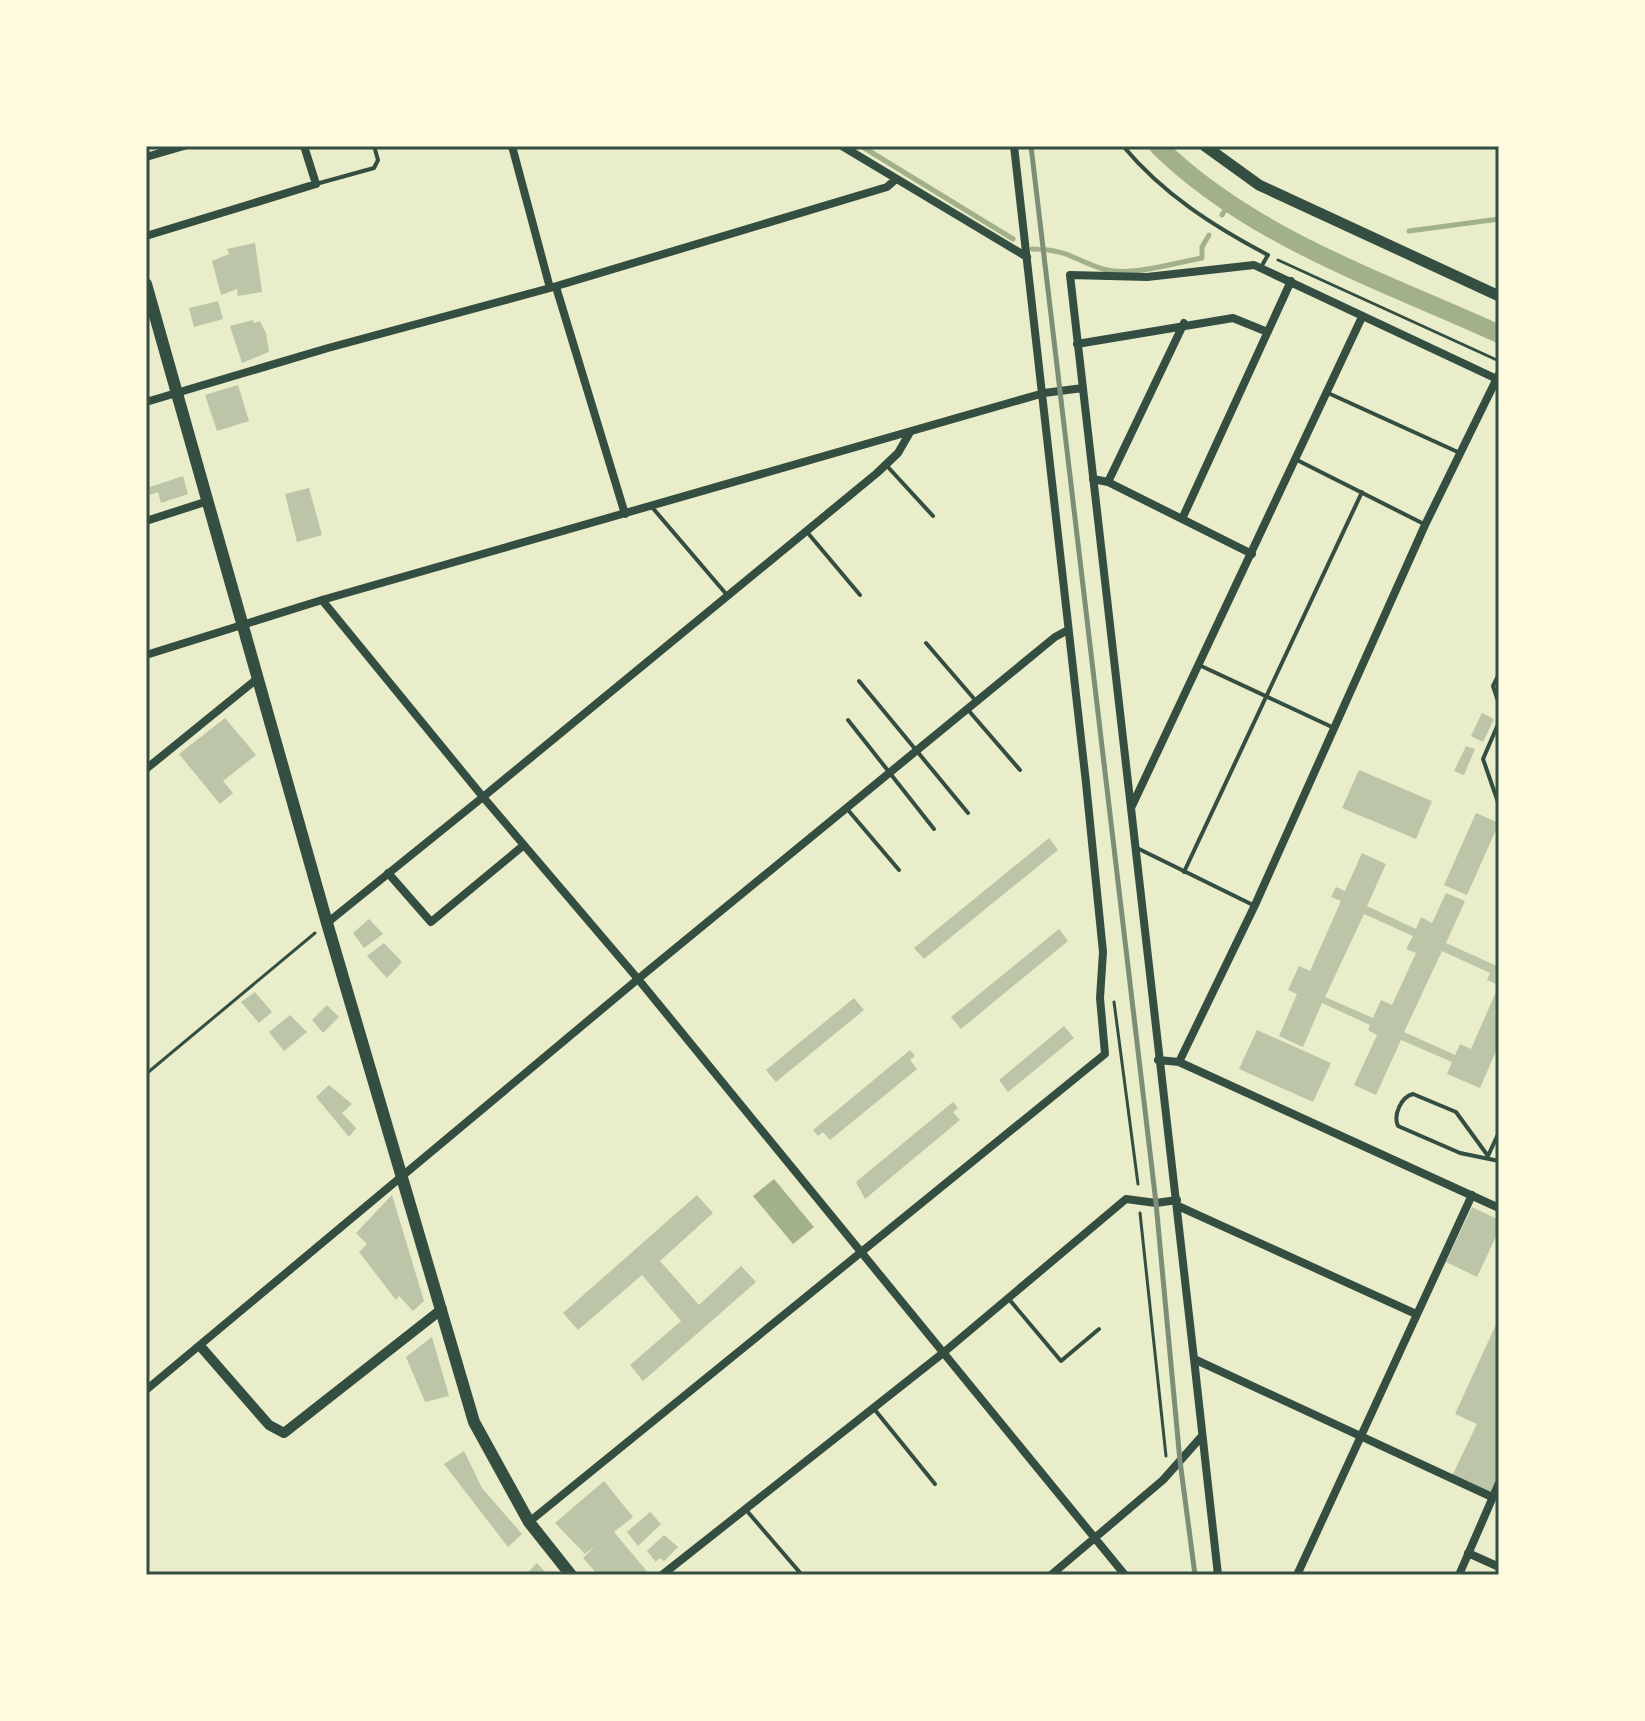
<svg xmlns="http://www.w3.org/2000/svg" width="1645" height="1721" font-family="Arial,sans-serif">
	<rect width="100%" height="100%" fill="#e9edc9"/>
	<path fill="#a3b18a" d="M774,1179L814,1227L793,1244L753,1196Z"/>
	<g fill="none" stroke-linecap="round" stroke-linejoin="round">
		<path stroke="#a3b18a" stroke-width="5" d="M861,146L1013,239
			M1222,215L1229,203
			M1409,231L1499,219
			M1032,249C1071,250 1071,259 1103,269C1131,277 1174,263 1202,258V247L1209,235"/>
		<path stroke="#a3b18a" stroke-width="18" d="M1158,146C1250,237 1383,281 1499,334"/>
	</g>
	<path fill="#bcc5a7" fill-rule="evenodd" d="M255,243L262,292L238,296L237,289L221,295L212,261L229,254L227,249Z
		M218,301L223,319L194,327L189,308Z
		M253,320L254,323L260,321L266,333L269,352L242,363L230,326Z
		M238,385L249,421L217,431L205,395Z
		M183,476L188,494L161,503L158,492L150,495L147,488Z
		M309,488L322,535L297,542L285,494Z
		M1482,713L1494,719L1483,742L1471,736Z
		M225,718L256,755L223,781L233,793L220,804L179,754Z
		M1466,746L1475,749L1464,775L1454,771Z
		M1359,770L1432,801L1416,839L1342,808Z
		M1476,813L1499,823L1467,895L1444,885Z
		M1049,838L1058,850L924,959L914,948Z
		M1362,853L1386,864L1367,906L1416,929L1421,917L1432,923L1446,893L1465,901L1446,943L1499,967V1044L1480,1088L1447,1074L1452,1062L1401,1040L1376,1095L1354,1085L1377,1035L1368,1030L1370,1025L1322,1003L1303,1047L1279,1036L1297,994L1288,990L1299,966L1310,971L1341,901L1331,897L1336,887L1345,891ZM1364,914L1413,936L1406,949L1416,953L1392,1005L1381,1000L1373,1018L1325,997ZM1442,951L1490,973L1487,980L1499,985L1471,1049L1460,1044L1455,1055L1404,1032Z
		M369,919L383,934L364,948L353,933Z
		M1059,929L1068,941L961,1029L951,1017Z
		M384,943L402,962L387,978L367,956Z
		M255,992L272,1012L259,1023L241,1002Z
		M854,998L864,1010L776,1082L766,1070Z
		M327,1005L339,1017L323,1033L312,1020Z
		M290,1015L307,1032L284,1051L269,1032Z
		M1064,1026L1074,1038L1008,1092L999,1080Z
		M1257,1030L1331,1063L1313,1102L1239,1069Z
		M910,1050L915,1056L910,1060L917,1069L830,1140L823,1132L818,1136L813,1130Z
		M329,1085L352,1104L342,1113L356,1128L349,1137L316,1097Z
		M953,1102L958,1108L953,1112L960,1120L865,1199L856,1182Z
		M392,1195L424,1301L413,1311L399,1296L396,1300L359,1252L367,1244L356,1233Z
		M697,1195L713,1213L660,1261L699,1305L741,1266L756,1282L643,1381L630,1365L681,1321L642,1275L578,1330L563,1313Z
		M1472,1207L1499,1220V1230L1477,1277L1446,1262Z
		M1499,1318V1483L1492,1497L1451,1478L1477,1424L1455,1414Z
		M432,1337L449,1396L425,1402L406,1357Z
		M464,1451L482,1488L522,1534L508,1547L444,1464Z
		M604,1481L633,1517L614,1532L650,1575H598L583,1558L595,1546L585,1554L555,1523Z
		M650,1512L661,1524L638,1546L627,1532Z
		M664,1535L678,1547L664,1561L659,1558L656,1562L647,1551Z
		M537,1563L548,1575H525Z"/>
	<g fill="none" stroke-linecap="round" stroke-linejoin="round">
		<path stroke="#344e41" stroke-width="3" d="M1278,260L1499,361
			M1114,1002L1138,1184
			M146,1074L315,933
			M1140,1213L1166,1456"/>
		<path stroke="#344e41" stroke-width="4" d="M1123,146C1163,194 1213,226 1268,255L1261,267
			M316,184L374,168L378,160L374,146
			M1328,393L1460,453
			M1297,460L1424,524
			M887,466L933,516
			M651,506L727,595
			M807,532L860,595
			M926,643L976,701
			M1199,665L1332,727
			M1499,674L1493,686L1499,704
			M859,681L968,813
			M969,711L1020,770
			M848,720L934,829
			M1499,722L1483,759L1499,805
			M848,810L899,870
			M1137,848L1253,905
			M1184,872L1362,492
			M1488,1156L1456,1112L1413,1094C1401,1097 1393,1115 1398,1126L1460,1153L1499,1161
			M1488,1156L1499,1132
			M1008,1298L1061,1361L1099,1329
			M875,1410L935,1484
			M747,1511L802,1575"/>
		<path stroke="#344e41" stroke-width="8" d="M512,146L550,288
			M842,146L1027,257
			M146,157L184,146
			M146,236L316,184L304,146
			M556,287L625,514
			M1077,344L1233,318L1265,331
			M146,402L328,348L550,288L887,187L896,179
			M1093,479L1108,482L1252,554
			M1108,482L1184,323
			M1182,519L1291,281
			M146,521L208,501
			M322,600L483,797L877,473L898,453L909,434
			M146,655L322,600L1044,393L1083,388
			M146,769L258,678
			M1131,808L1362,317
			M388,873L431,922L524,845
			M327,923L483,797L638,979L1125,1575
			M1158,1060L1179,1062L1499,1208
			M1179,1062L1255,905L1425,525L1499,374
			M1178,1206L1416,1314
			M1194,1359L1218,1575
			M146,1390L638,979L1055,637L1068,630
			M1492,1497L1194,1359L1070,275L1147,277L1254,265L1499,380
			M529,1522L1105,1054L1100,998L1103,952L1086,783L1014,146
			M1468,1553L1499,1567
			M662,1575L943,1353L1126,1199L1156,1203L1177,1200
			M1051,1575L1163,1480L1202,1436
			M1297,1575L1472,1195
			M1459,1575L1499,1483"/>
		<path stroke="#344e41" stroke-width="10" d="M201,1347L269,1425L284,1433L442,1309"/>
		<path stroke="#344e41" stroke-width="11" d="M1205,146L1259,185L1499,296"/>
		<path stroke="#344e41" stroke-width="12" d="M146,284L327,923L474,1422L529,1522L571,1575"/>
		<path stroke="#7c8e77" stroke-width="5" d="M1031,146L1156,1203L1180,1461L1195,1575"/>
	</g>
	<rect width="1645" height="1721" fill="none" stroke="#fefae0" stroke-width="296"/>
	<rect x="148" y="148" width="1349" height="1425" fill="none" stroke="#344e41" stroke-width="3"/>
</svg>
